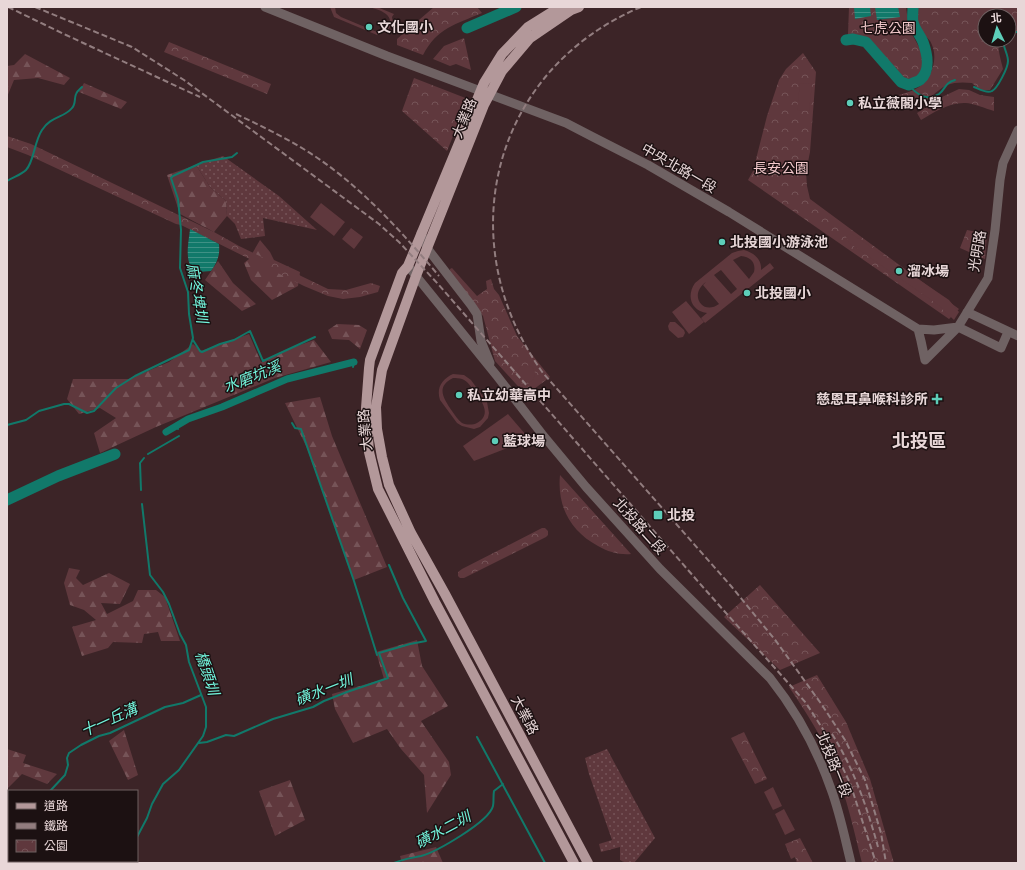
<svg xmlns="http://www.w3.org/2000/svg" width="1025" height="870" font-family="'PT Sans Narrow','Noto Sans TC',sans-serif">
	<defs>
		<pattern id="grass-dots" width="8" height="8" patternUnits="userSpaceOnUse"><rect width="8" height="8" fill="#5f383d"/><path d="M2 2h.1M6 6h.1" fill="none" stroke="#765458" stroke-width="1.8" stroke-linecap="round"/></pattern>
		<pattern id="forest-firs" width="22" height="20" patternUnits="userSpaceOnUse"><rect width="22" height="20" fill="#5f383d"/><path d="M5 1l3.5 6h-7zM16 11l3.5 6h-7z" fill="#765458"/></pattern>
		<pattern id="park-crowns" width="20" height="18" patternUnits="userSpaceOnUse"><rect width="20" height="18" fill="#5f383d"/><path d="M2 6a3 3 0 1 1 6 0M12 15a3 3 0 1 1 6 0" fill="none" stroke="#765458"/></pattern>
		<pattern id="water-rules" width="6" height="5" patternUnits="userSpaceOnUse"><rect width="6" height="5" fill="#11796a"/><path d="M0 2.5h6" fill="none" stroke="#3f9185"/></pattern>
	</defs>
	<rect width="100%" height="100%" fill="#3c2427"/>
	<path fill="url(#grass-dots)" d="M223,156L279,196L317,230L263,218L265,236L241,239L235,224L227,216L226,201L210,187L196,165Z
		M607,749L655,838L634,863H626L620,860V847L601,852L599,844L612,840L589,774L585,758Z"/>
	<path fill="url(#forest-firs)" d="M25,54L70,78L64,85L38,78L14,80L7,97V66L14,65Z
		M84,83L127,102L121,109L79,92Z
		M196,165L210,187L226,201L227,216L214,232L180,214L167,175Z
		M260,240L270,252L274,260L300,272L298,286L272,300L251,280L244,263L249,259Z
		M218,261L233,283L256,304L242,311L205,280Z
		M337,324L359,325L367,330L360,349L349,340L332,339L328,330Z
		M249,334L261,362L283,351L314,340L331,362L275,378L156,427L100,453L94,433L116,418L100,408L79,414L67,399L73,379H129L169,362L193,344L201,351Z
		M320,397L332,436L387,567L354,580L307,448L285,403Z
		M69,568L80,570L76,578L83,585L109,573L130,584L120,604L101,603L107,614L133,601L138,590H156L165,597L180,641H161L158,632L144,634L142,643L113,642L108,648L82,656L72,627L96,620L84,610L70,605L64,583Z
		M417,640L422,666L448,706L421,721L449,762L451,775L427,813L424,775L401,749L387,729L353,743L335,709L332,694L384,679L376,652Z
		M124,730L138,775L128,780L109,741Z
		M7,749L26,755L23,763L57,774L47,784L22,774L7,789Z
		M290,780L305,820L275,836L259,791Z
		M436,847L443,863H402L400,856Z"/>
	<path fill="url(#park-crowns)" d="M434,7H477L482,13C456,24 437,28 423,55L397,45V39Z
		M849,7H906L909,29L923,54L924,65L918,77L910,83L902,82L897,70L869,38L848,34Z
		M915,7H1018V31H1009V16H985V40H999C997,49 1001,60 1003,69L990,90H980L972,83C964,82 954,82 947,85C932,92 916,118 898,104V98L899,95C906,93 913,91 919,87C932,78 938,59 932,45C930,39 927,38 922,33C915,27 916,16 915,7Z
		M464,38L471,70L456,64L450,66L433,59L444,46Z
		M169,42L271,84L267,94L164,52Z
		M803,53L816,72L810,152L806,172L807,186L810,199L959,309L949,319L748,180L753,171L767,116L779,80L786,69Z
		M414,78L468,99L447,151L402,111Z
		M959,89L969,90L980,95L994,97V111C987,109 972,103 966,103C950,102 934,112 921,120L917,113L944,96Z
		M7,136L31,144L214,232L239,246L328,289L346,290L371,283L380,286L378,292L360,297L343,299L328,296L304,286L181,225L176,224L28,155L7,147Z
		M967,230L987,234L985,259L960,248Z
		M452,268L477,296L487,289L486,281L491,279L494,289L499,295L517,336L550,377L526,395L495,361L483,316L450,275V269Z
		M560,475L631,554C620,555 608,552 598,546C570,531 557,506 560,475Z
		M542,528H545L548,531V535L546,537L464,578H460L458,576V572L462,569Z
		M760,585L820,653L780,670L724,617Z
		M817,675L846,722L870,779L894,863H862C854,831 847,798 834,766C823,738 806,712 789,687Z
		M744,732L767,779L755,784L731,738Z
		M800,838L813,863H797L795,857L791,859L785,844Z"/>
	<path fill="#5f383d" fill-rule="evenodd" d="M330,7H335L336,13L341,17L377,32C387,31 395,21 386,14C381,10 375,9 370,7H377L394,14L392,17L393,23L388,30L377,35L334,17Z
		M800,83L812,84L809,111L797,110Z
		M321,203L345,222L334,236L310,217Z
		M351,228L363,237L354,249L342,239Z
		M852,234L949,300L959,312L954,320L937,304L849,243L846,237L848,235Z
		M744,250C754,253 762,259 761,270L770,263L774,268L705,323L701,318L707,313C691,311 686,296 695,283L732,253L738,251ZM741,256C751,257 756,263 754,272L749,279L733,260ZM721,270L737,289L731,294L714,275ZM706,282L703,285L719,304C703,316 688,295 706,282Z
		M686,301L704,322L689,334L672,312Z
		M670,322H675L684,330L685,333L683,337L678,338L669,330L668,326Z
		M517 374a9 9 0 1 1 18 0a9 9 0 1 1-18 0Z
		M453,374L464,375L471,380L487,402L489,413L488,418L480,427L474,429L462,426L457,423L440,400C436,388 442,379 453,374ZM453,378C456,378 459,378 462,379C468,381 471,387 475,392C482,401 492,415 477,423C473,425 467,425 462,423C458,420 455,415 452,411C444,399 435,387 453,378Z
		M508,414L526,435L510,447L474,461L463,446Z
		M773,787L782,806L773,810L764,792Z
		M784,809L795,830L785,835L775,814Z"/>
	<path fill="url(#water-rules)" d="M854,7H870L871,16L855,19Z
		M875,7H898L900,17L877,20Z
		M190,229L219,244C220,255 218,261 211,271C207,271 202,272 199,272C182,268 189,241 190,229Z"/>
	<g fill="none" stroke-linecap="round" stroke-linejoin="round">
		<path stroke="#11796a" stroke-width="2" d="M1009,32H1018
			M909,85C916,94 927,102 939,94C946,89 944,83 955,80
			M974,87C979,89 987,94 992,91C997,89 1008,68 1008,61C1008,54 1003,47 1003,40
			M7,181C13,177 21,175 26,170C34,162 34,142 42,130C51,116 64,118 72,108C76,104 74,99 76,94C77,91 80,89 82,87
			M193,340L200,351L202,352L220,344L234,340L250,331L263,361L315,337
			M353,367L354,362
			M292,423L295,428L301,429L354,581L377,655
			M7,425L26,420L39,411L64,404H69L87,413L94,411L116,388L135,376L189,350L193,338L189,314L188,292L180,268L181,230L178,199L171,178L173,176L203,162L232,157L237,153
			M177,425L178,429
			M148,454L179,436
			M141,490L140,463L144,458
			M477,737L545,863
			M199,743L207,742L226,735L234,736L273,719L313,707L324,701L347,692L388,678L379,653L410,644L426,641L403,598L389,565
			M50,791L65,775L68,765L67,758L69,753L81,745L99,736L110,733L165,707L183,703L201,695
			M137,837L147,818L152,804L163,784L179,770L203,736L206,727V707L189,662L186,645L180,634L169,604L163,592L150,575L142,504
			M7,845L9,842
			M130,863L132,861
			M394,863C403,859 412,858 421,856C436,852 489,822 493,806C494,802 493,796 494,791L503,784"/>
		<path stroke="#11796a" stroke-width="7" d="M166,432L188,419L222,407L287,379L354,362"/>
		<path stroke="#11796a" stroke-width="11" d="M467,28L516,7
			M846,40L853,39L866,42L901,82L909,85C912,83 917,82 920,80C931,71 927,53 923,42C920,35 915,30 913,22C912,18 913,12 913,7
			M7,500L58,476L115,454"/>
		<path stroke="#6f6263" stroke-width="9" d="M265,7L387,56L566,123L593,137L648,165L729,212L918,329L921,341L925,360
			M421,233L427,248L471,305L477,314L481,341L490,363
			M408,266L497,376L542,434L586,487L660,569L770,678C797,712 817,749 831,789C840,813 845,839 851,863
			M967,312L1018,336
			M958,327L1001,348L1008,332
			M918,329L934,330L958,327
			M925,360L958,327L988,278L995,230L1000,180L1003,163L1018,130"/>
		<path stroke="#b3989a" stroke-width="10" d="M560,7L528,27L502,54L484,83L408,266L402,273L370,360L369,368L366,408L369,452L378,489L435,602L574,863
			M579,7L571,10L530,38L502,71L484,105L416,276L382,370L376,407L377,429L382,457L389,485L411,533L445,594L588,863"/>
		<path stroke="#927d7f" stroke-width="2" stroke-dasharray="6 3" stroke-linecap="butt" d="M8,7L66,35L200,97
			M35,7L132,47L184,80L379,224L399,242L438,284L702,586L806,703L828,737L850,783L876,863
			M641,7C491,70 449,243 543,373L731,586L776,641L822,705L845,740L865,780L881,833L886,863
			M236,114C270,130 305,147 334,170C373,200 407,238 439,276
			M832,734C854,769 867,807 878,847"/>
	</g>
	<g fill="#5dceb9" stroke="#1c1112" stroke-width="1.5">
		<circle cx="369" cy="27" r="4"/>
		<circle cx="850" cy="103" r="4"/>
		<circle cx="722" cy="242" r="4"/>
		<circle cx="899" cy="271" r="4"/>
		<circle cx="747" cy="293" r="4"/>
		<circle cx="459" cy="395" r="4"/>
		<path d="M935 393h4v4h4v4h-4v4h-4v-4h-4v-4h4z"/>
		<circle cx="495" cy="441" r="4"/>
		<rect x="653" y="510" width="10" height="10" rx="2"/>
	</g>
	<g text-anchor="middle" stroke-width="3" stroke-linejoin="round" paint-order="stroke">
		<g font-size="14" font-weight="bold" fill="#e8d7d8" stroke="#1c1112" text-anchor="start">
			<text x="377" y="32">文化國小</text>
			<text x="858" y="108">私立薇閣小學</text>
			<text x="730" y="247">北投國小游泳池</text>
			<text x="907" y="276">溜冰場</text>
			<text x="755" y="298">北投國小</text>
			<text x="467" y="400">私立幼華高中</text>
			<text x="928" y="404" text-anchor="end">慈恩耳鼻喉科診所</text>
			<text x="503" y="446">藍球場</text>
			<text x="667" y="520">北投</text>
		</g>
		<g font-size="14" fill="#f2c8cb" stroke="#1c1112">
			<text x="888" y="33">七虎公園</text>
			<text x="781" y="173">長安公園</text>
		</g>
		<g font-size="14" fill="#e8d7d8" stroke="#1c1112">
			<text transform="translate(464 118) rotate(-68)" y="5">大業路</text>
			<text transform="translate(679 168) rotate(30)" y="5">中央北路一段</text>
			<text transform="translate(977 251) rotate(-80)" y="5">光明路</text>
			<text transform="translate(365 430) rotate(-95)" y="5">大業路</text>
			<text transform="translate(640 526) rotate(48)" y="5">北投路二段</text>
			<text transform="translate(525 715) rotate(62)" y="5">大業路</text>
			<text transform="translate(834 764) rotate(68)" y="5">北投路一段</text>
		</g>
		<g font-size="15" font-style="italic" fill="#72f3db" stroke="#1c1112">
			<text transform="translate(197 293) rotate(80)" y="5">麻冬埤圳</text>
			<text transform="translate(252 377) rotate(-22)" y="5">水磨坑溪</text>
			<text transform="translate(207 673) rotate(72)" y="5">橋頭圳</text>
			<text transform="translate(324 690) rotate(-21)" y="5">磺水一圳</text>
			<text transform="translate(109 720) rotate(-24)" y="5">十一丘溝</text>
			<text transform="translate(443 830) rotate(-28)" y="5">磺水二圳</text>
		</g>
		<g font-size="18" font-weight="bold" fill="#e8d7d8" stroke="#1c1112">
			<text x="919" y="447">北投區</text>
		</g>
	</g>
	<rect width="1025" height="870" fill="none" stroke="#e8d7d8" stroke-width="16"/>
	<rect x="8" y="790" width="130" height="72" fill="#1c1112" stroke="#6e6061"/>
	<rect x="16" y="803" width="20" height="6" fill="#b3989a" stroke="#6e6061"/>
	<text x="44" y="810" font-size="12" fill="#e8d7d8">道路</text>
	<rect x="16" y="823" width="20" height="6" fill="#927d7f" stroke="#6e6061"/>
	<text x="44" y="830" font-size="12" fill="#e8d7d8">鐵路</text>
	<rect x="16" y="840" width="20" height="12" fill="url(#park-crowns)" stroke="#6e6061"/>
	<text x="44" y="850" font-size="12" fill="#e8d7d8">公園</text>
	<g transform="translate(997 28) rotate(355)"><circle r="19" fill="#1c1112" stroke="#6e6061"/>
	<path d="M0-3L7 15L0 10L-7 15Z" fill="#5dceb9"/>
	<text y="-6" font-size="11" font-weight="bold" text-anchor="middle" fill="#e8d7d8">北</text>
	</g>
</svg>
